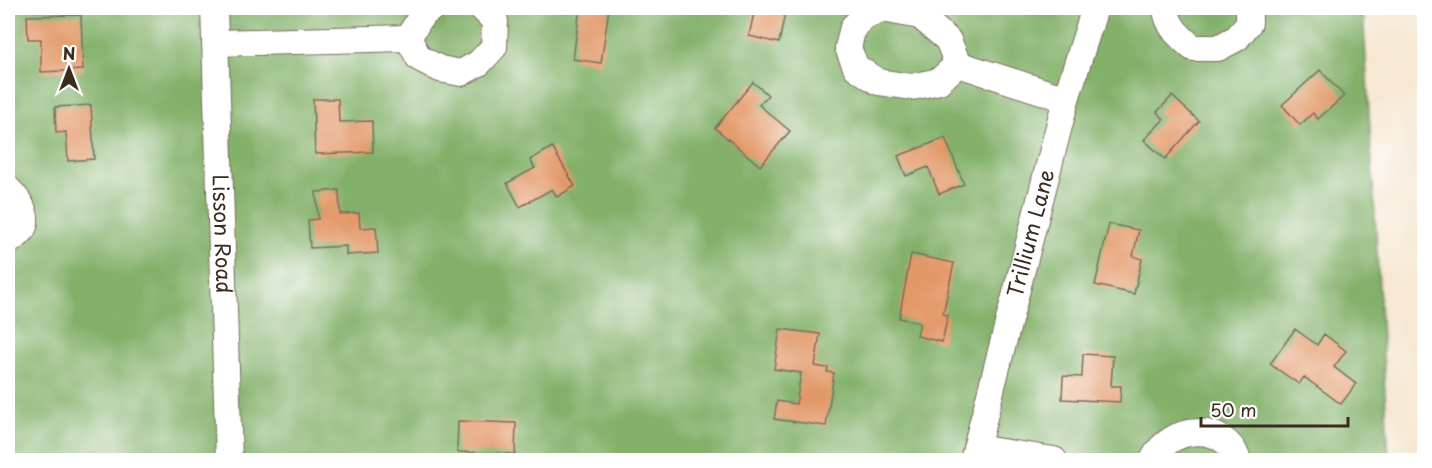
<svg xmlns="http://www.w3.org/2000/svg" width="1432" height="468" font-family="'Playpen Sans',sans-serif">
	<rect width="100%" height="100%" fill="#fff"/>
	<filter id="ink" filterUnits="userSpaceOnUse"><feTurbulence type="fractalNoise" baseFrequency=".0167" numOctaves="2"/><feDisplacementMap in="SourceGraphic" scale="12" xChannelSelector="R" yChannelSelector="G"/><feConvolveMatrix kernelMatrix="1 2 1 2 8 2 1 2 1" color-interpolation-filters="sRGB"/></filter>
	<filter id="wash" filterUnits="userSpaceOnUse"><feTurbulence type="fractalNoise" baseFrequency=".008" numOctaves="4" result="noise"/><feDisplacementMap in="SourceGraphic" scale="24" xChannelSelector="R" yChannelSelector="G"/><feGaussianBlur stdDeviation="1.35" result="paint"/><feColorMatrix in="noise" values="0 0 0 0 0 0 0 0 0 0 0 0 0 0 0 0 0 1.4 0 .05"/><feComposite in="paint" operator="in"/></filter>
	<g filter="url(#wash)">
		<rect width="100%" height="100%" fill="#f6e8d3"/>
		<path fill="#83b16a" stroke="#5f6e44" stroke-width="1.5" d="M8,8H1363L1389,460H8Z"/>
		<g id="blocks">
			<path fill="#e39868" d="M580,8H609L601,63L573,59Z
				M755,8H786L779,43L749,36Z
				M81,15L83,70L41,72V39H28L27,16Z
				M1320,70L1344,96L1318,119L1313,113L1300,125L1282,105Z
				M753,82L768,95L759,105L790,131L760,166L715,128Z
				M1172,96L1199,121L1165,159L1144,140L1164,119L1157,112Z
				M313,99H338L339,122L372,121L373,152L315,154Z
				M91,105L94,159L68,161L66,132L56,133L55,107Z
				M945,138L964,184L939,194L928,167L906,176L898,156Z
				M552,147L575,186L557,197L552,189L520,207L507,183L535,168L530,160Z
				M339,190L340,214L359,213L360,228L376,227L378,253L346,255V246L310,248L308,220L318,219L316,192Z
				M1109,224L1139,230L1133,256L1142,259L1134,294L1095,285Z
				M911,254L954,263L943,314L948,315L942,342L917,336L920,323L899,318Z
				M780,329L820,334L815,366L828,368L827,372L834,373L826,426L774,419L777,401L796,404L801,373L774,369Z
				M1295,329L1317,345L1324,334L1346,351L1334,367L1356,384L1341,404L1304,377L1299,384L1270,364Z
				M1083,354L1113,356L1111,386H1121L1120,402L1062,399L1063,376L1082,377Z
				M458,421L516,423L515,454L457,452Z"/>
		</g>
	</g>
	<g filter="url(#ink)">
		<use href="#blocks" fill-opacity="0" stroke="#7c6c5d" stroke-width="1.5"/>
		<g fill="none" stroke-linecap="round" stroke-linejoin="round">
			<defs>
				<g id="minor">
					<path id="s1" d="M214,8L229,460"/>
					<path d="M1166,8C1167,26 1180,37 1193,48H1218L1237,38L1249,23V8"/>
					<path d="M408,38L419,58L440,69L461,73L479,63L494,47L495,21L482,8"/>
					<path d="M408,38L422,15L432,8"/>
					<path d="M215,43L408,38"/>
					<path d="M958,64L939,81L912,87L878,82L856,67L848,48L853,27L865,16L882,9L920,16L948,40L958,64L1066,99"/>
					<path d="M8,189C25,206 36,228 8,241"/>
					<path d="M976,448L1054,460"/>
					<path id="s2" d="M973,460L1066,99L1095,8"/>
					<path d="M1153,460C1169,425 1225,421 1238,460"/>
				</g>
			</defs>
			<use href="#minor" stroke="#7c6c5d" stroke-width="28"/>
			<use href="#minor" stroke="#fff" stroke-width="26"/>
		</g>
	</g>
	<g text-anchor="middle" stroke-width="6" stroke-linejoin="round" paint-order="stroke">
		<g font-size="21" fill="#3b2a1e" stroke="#fff">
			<text dy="7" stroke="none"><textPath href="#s2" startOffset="234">Trillium Lane</textPath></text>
			<text dy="7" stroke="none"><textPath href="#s1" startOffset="226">Lisson Road</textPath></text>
		</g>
	</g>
	<rect width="1432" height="468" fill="none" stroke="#fff" stroke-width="30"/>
	<g transform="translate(69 69)" stroke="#ffffff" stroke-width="4.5" paint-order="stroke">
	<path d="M0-4.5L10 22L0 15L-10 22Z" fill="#3b2a1e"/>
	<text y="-9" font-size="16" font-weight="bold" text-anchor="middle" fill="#3b2a1e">N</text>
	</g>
	<path d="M1201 417v9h147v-9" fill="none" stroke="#3b2a1e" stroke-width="3"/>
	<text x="1210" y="417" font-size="18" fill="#3b2a1e" stroke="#ffffff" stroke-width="4.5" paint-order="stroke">50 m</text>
</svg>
